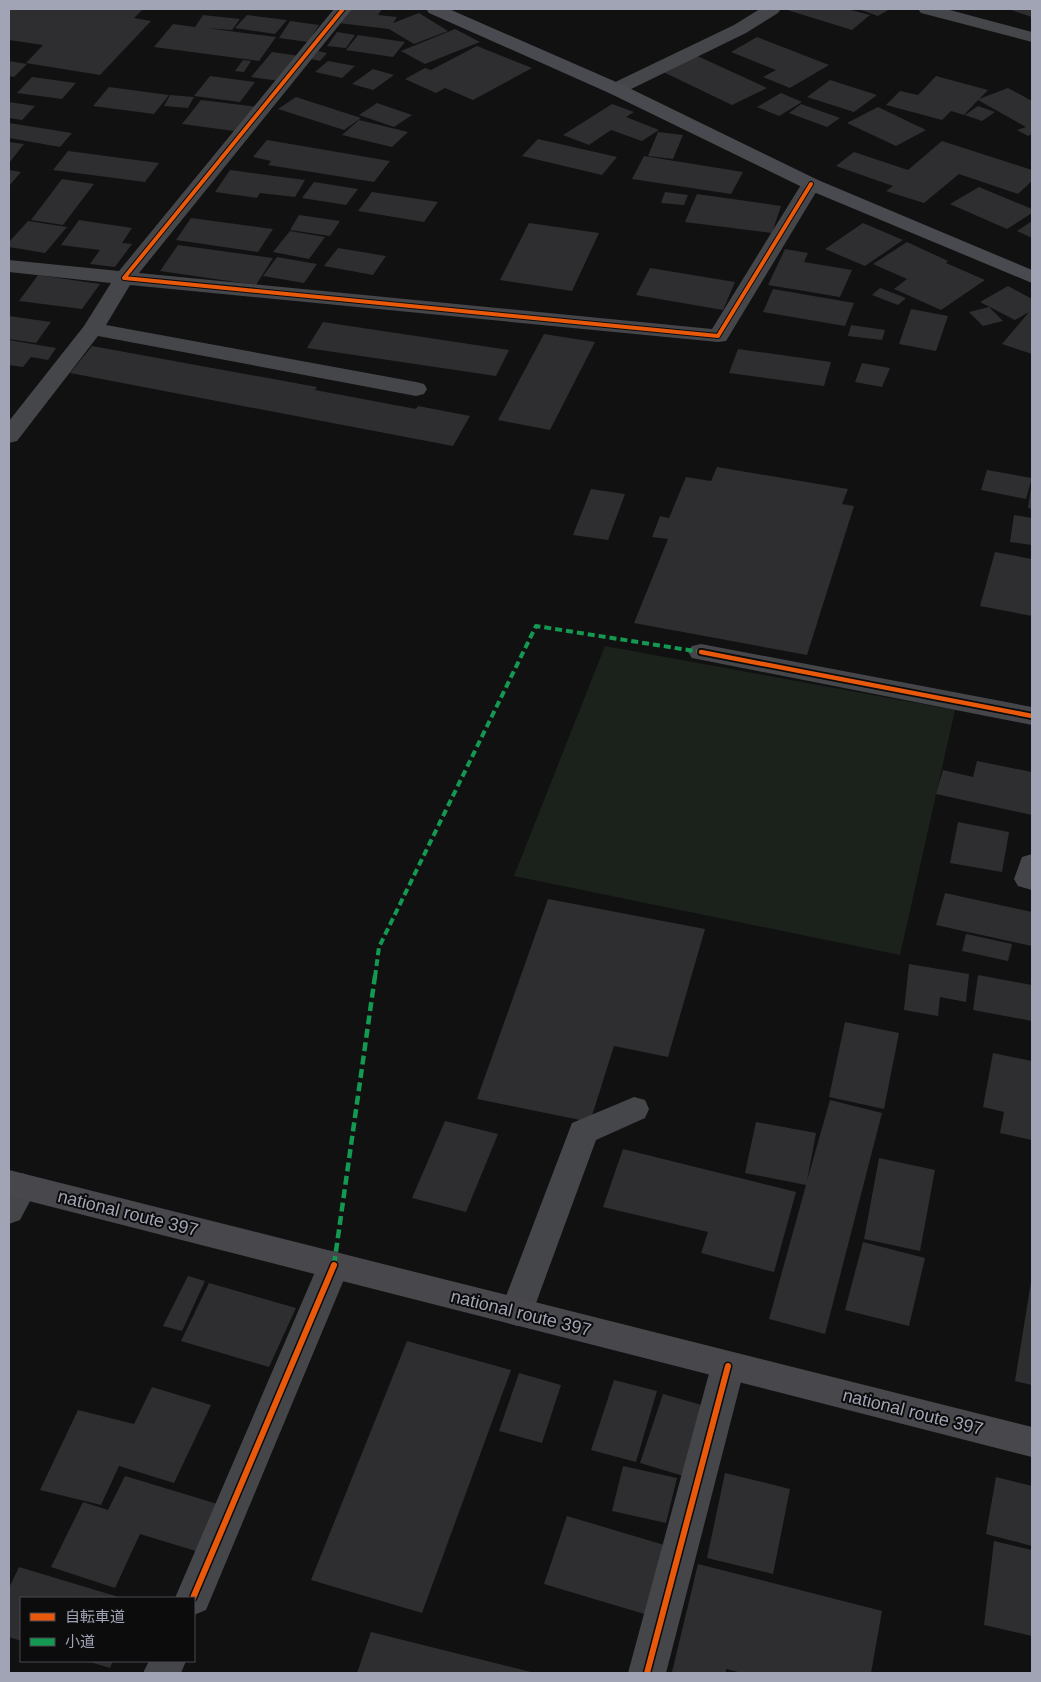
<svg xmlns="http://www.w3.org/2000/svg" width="1041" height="1682" font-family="Arial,'Noto Sans JP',sans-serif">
	<rect width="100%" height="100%" fill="#111112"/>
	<path fill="#1b221c" d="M605,646L955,710L900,955L514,876Z"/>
	<path fill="#2e2e31" d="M10,9L79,10L80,9H143L134,18L151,21L100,75L26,63L43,45L9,40Z
		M348,9H382L378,15L397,17L393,23L419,13L448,31L414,44L389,29L338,23Z
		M784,9H847L870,15L852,30Z
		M858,9H890L878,16Z
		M1008,9H1032V17Z
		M203,15L240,19L232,30L206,28L276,37L259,61L154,47L173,24L195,27Z
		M247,15L287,20L275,34L235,28Z
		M290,21L319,25L308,42L279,38Z
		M455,29L480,42L425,64L401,51Z
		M337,32L355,35L346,48L327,46Z
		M358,35L405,42L393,57L346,50Z
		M757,37L829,65L790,88L763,77L776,70L731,52Z
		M477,46L532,68L473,100L445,88L436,93L405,79L425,68L431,70Z
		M318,51L327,53L320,61L311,59Z
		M272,52L300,56L280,81L251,77Z
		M691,53L767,88L732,105L657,69Z
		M243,60L251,61L244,72L235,71Z
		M9,61L27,64L14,77L9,76Z
		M328,61L355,66L342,78L315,72Z
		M373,69L394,75L373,90L352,84Z
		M210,76L255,82L240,102L194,96Z
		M936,76L988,90L979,99L1008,88L1032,101V134L1028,136L1017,130L1026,127L978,100L964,115L951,111L942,120L886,105L900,91L918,95Z
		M32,77L76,83L62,99L17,93Z
		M830,80L877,95L854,112L807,97Z
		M109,87L169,95L154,114L93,106Z
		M781,93L802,102L779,116L757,107Z
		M170,95L194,97L188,108L164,106Z
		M296,97L361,118L344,130L278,109Z
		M201,100L259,107L241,132L182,124Z
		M9,102L35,106L22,120L9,118Z
		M377,103L412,115L394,127L359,115Z
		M612,104L634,112L626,117L659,130L642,141L611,130L589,145L563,135Z
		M801,104L840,118L827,127L789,113Z
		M978,106L995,112L982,121L965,115Z
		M878,107L926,130L896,146L847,123Z
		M359,120L408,132L392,147L342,135Z
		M9,123L72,133L60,147L9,138Z
		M658,132L683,135L673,159L648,156Z
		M538,139L617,157L602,175L522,156Z
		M267,140L390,161L374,182L268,165L271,161L253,157Z
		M942,141L1032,170V181L1018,194L959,174L924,203L886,191L893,186L836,166L854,152L908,170Z
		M9,142L24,144L9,163Z
		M68,151L159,163L145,182L53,170Z
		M644,156L743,172L731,194L632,179Z
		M9,170L21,172L9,186Z
		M230,170L305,180L295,197L260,193L257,198L215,192Z
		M62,179L94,184L63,225L31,220Z
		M314,182L358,189L346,205L302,198Z
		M979,187L1032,209V213L1007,229L950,204Z
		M372,192L438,202L424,222L358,211Z
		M665,192L688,195L684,205L661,203Z
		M697,194L781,206L772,233L685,222Z
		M299,215L340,221L330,236L290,230Z
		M191,218L273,229L258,252L176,240Z
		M79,220L132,228L122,243L132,244L115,267L90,264L100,250L61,245Z
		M28,221L67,227L45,253L9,247V242Z
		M1032,221V238L1017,231Z
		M529,223L599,233L572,291L500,280Z
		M863,223L903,240L865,266L825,249Z
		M290,231L325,237L309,259L273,252Z
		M907,242L948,261L946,263L985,280L941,310L894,289L907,279L873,264Z
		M178,245L273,258L256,285L160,271Z
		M338,248L386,256L373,275L324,266Z
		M785,249L808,253L804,262L852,270L840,297L768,285Z
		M277,257L317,264L304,283L263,276Z
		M650,268L735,282L723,310L636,295Z
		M38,275L100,284L82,309L19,301Z
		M1008,286L1032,299V354L1002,344L1029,312L1015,320L980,302Z
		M880,288L906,298L898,305L872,295Z
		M773,289L854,303L845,326L763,312Z
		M989,307L1003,321L983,326L969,312Z
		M911,309L948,316L936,351L899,344Z
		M9,316L51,322L36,343L9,339Z
		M323,322L509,350L496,376L307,348Z
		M851,325L885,330L882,340L848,336Z
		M544,334L595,342L550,430L498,420Z
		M9,340L56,348L48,360L31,357L23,367L9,365Z
		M92,346L317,387L315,390L416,409L418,406L470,416L453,446L70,373Z
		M738,349L831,362L824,386L729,373Z
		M862,363L890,368L882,387L855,382Z
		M717,467L848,489L842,504L854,506L807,655L634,623L668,539L652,537L660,516L669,518L686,477L711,481Z
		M987,470L1032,478L1026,499L981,490Z
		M1031,488L1032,489V509L1028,508Z
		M591,489L625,494L608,540L573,535Z
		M1014,515L1032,518V545L1010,542Z
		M995,552L1032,559V616L980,606Z
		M977,761L1032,772V815L936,794L943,770L973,777Z
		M958,822L1009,832L1002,872L950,863Z
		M945,893L1032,912V946L936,925Z
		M548,899L705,929L668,1057L614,1046L590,1122L477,1099Z
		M966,934L1012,944L1008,961L962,951Z
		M909,964L969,974L966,1002L940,997L938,1016L904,1010Z
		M978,975L1032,985V1021L973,1010Z
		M845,1022L899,1033L884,1109L829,1097Z
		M993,1053L1032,1061V1140L1000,1133L1004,1112L983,1107Z
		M830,1100L882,1113L825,1334L769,1319L806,1185L745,1173L756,1122L816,1133L807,1181Z
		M445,1121L498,1134L466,1212L412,1198Z
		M623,1149L796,1192L774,1272L701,1253L708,1232L603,1207Z
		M879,1158L935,1170L920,1251L864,1239Z
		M863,1242L925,1258L909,1326L845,1310Z
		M188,1276L205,1281L182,1331L163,1326Z
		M1031,1282L1032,1283V1385L1015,1381Z
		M209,1283L296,1308L269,1367L181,1341Z
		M407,1341L511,1370L422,1613L311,1580Z
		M519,1373L561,1385L542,1443L499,1431Z
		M614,1380L657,1391L636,1462L591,1450Z
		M152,1387L211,1405L174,1483L119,1466L101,1505L40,1490L78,1410L134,1424Z
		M663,1394L719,1410L697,1480L640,1463Z
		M623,1466L677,1478L666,1523L612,1511Z
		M725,1473L790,1489L773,1574L707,1558Z
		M125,1476L234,1509L212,1556L140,1534L115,1588L51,1567L83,1502L108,1510Z
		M996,1477L1032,1486V1546L986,1534Z
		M567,1516L681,1550L661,1619L544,1584Z
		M994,1541L1032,1550V1636L984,1625Z
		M698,1564L882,1611L871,1673H742L726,1669V1673L672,1672Z
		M19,1567L122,1598H21V1641L9,1637V1588Z
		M371,1632L535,1673H357Z
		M87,1661H113L110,1668Z"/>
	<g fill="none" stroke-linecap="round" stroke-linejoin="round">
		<path fill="#45464a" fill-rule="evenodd" d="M334,9H352L139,273L712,329L804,180L811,178L818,180L821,184L726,341L718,342L130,285L106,325L416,382L424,384L427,389L424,394L416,396L98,336L17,441L9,443V421L84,326L111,283L9,272V260L119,271Z
			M760,9H781L778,13L746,33L623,93L616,95L609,93L607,89L609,85L734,25Z
			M918,9H946L1032,32V42L921,13Z
			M701,644L1032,707V725L692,658L688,652L692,646Z
			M1032,854V890L1018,886L1014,879L1022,857Z
			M634,1097L645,1100L649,1109L645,1118L596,1140L529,1322L517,1326L505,1322L500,1312L572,1123Z
			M22,1173L33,1177L38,1186L20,1220L9,1224V1181L11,1177Z
			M334,1251L345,1255L350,1265L206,1610L194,1615V1598H175L318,1265L323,1255Z
			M728,1351L740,1356L745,1366L666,1673H628L711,1366L716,1356Z
			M149,1661H186L181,1673H143Z"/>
		<path fill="#494a4f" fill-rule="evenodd" d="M426,9H449L623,85L818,180L1032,270V283L804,188L609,93L429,13Z"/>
		<path fill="#48484c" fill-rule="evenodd" d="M9,1170L1032,1427V1457L9,1196Z"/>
		<path stroke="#139951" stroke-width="4" stroke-dasharray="7 4" stroke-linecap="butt" d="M375,977L379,947L536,626L701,652"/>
		<path stroke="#139951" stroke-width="4.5" stroke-dasharray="9 4.5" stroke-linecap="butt" d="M334,1265L375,976"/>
		<defs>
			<path id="cycleway-far2" d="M343,9L124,278L718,336L811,184"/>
			<path id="cycleway-far1" d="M701,652L1032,716"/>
			<path id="cycleway" d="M193,1598L334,1265
				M647,1673L728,1366"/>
		</defs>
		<use href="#cycleway-far2" stroke="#0c0c0d" stroke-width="6"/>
		<use href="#cycleway-far1" stroke="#0c0c0d" stroke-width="8"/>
		<use href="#cycleway" stroke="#0c0c0d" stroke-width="9"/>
		<use href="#cycleway-far2" stroke="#e8590c" stroke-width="4"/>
		<use href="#cycleway-far1" stroke="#e8590c" stroke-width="4.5"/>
		<use href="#cycleway" stroke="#e8590c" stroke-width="6"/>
	</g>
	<g text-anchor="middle" stroke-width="4" stroke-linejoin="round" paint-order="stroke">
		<g font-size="18" fill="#a1a4b4" stroke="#0c0c0d">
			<text transform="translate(128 1213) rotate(14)" y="6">national route 397</text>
			<text transform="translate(521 1313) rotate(14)" y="6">national route 397</text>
			<text transform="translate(913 1412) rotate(14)" y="6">national route 397</text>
		</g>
	</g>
	<rect width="1041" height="1682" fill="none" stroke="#a1a4b4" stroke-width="20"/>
	<rect x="20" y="1597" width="175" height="65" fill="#0c0c0d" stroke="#484950"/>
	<rect x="30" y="1613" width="25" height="8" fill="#e8590c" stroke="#484950"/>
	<text x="65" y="1622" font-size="15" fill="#a1a4b4">自転車道</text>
	<rect x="30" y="1638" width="25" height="8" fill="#139951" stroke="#484950"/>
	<text x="65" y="1647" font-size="15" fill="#a1a4b4">小道</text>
</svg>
